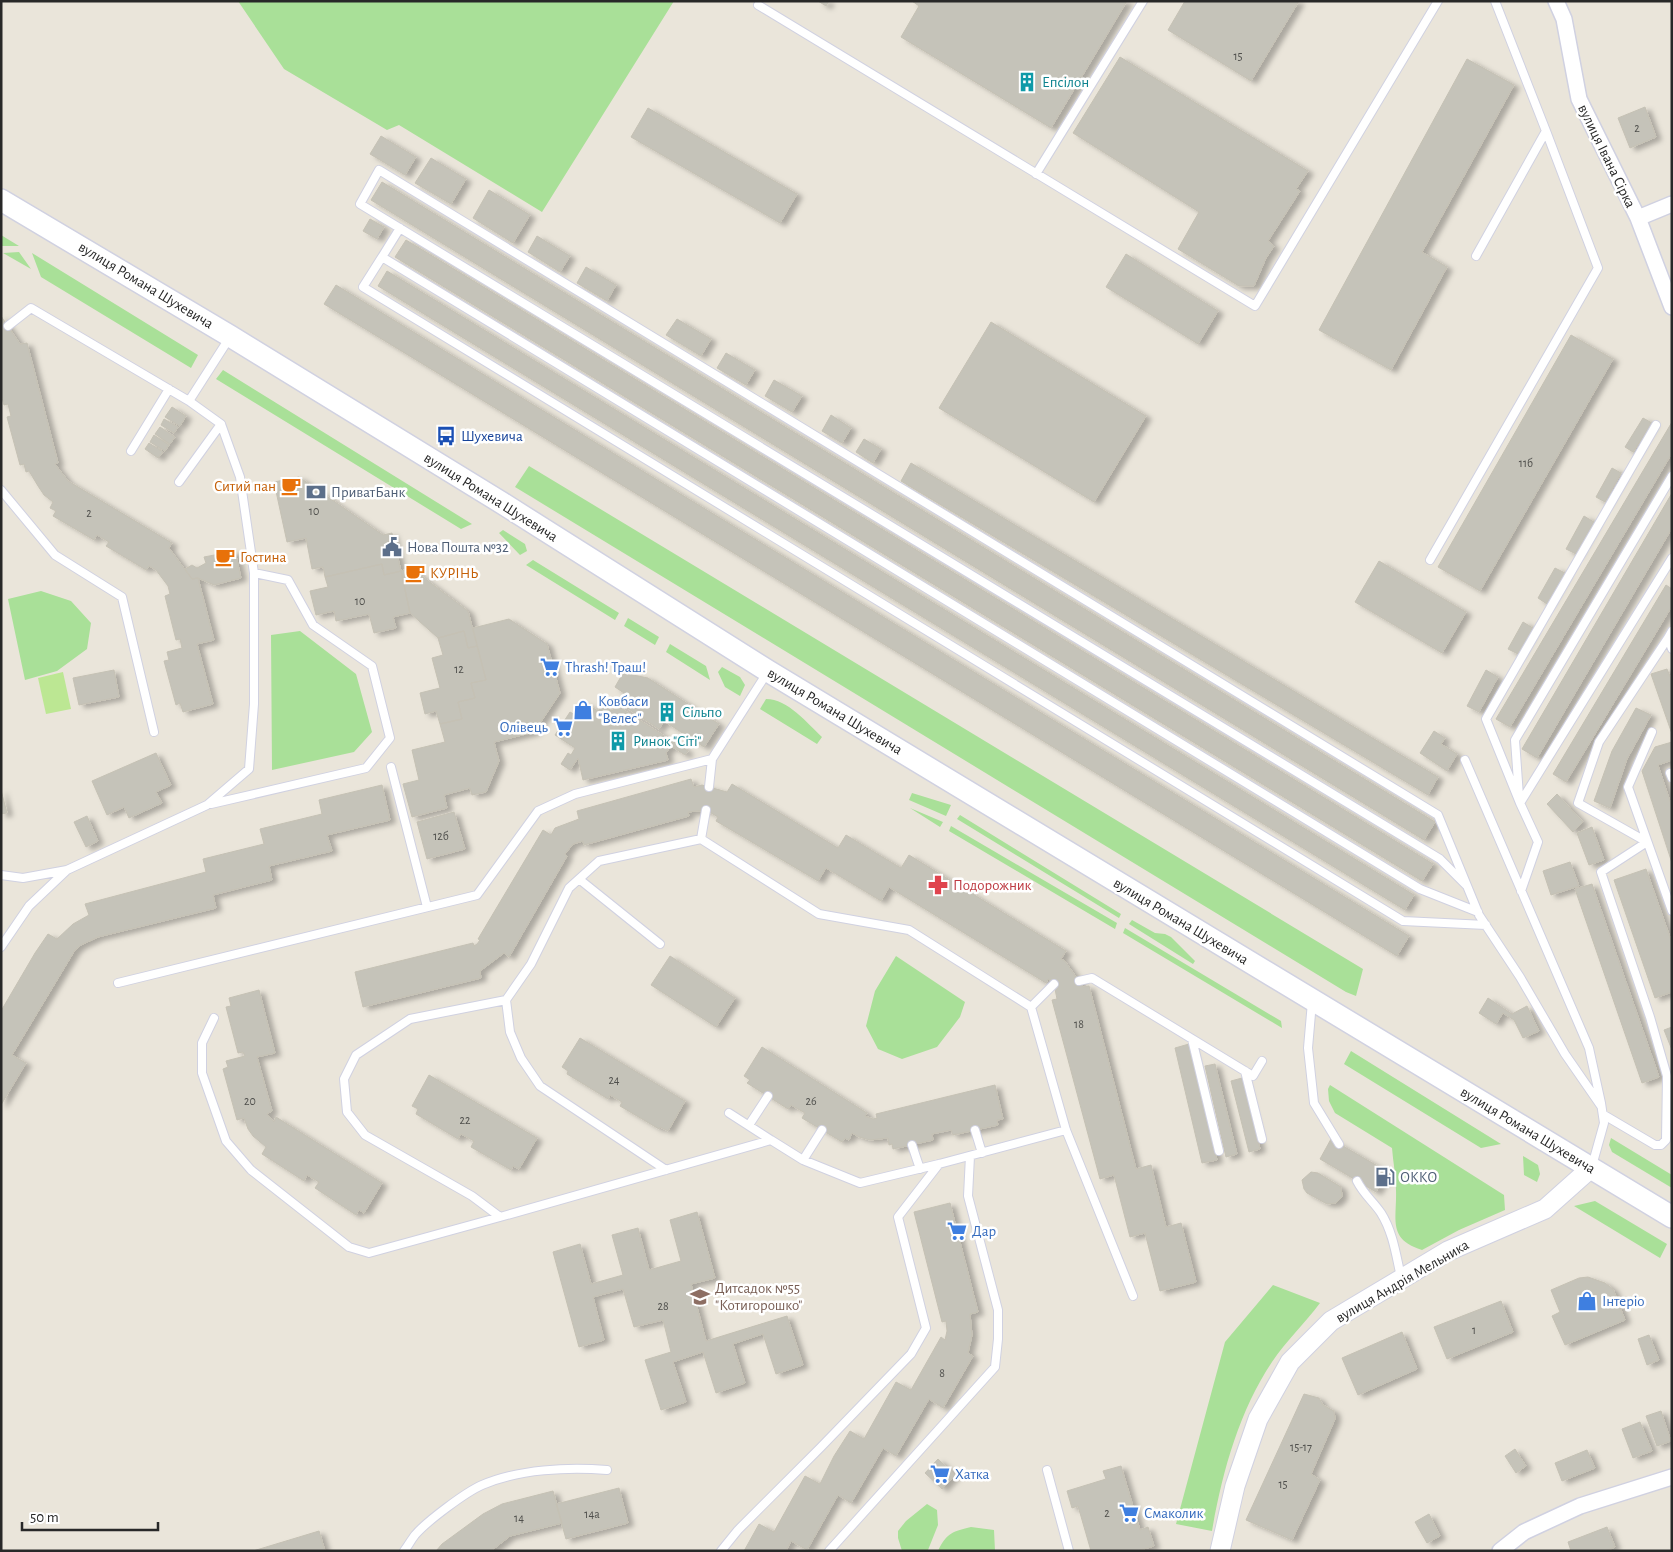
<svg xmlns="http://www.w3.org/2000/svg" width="1673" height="1552" font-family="'Alegreya Sans',sans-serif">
	<defs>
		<filter id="shadow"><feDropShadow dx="5.5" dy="3" stdDeviation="2.5" flood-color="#0004"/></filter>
	</defs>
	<rect width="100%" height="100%" fill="#eae5da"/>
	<path fill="#a9e098" d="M238,1H674L542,212L399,125L387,130L284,69Z
		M1,235L19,246H1Z
		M19,252L31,269L3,253Z
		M32,253L198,355L191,368L41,277Z
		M223,370L472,524L461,529L216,379Z
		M529,466L1363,969L1356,996L1346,992L515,487Z
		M503,530L525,544L527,551L520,555L499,533Z
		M533,560L619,613L615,620L526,565Z
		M41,591L71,601L91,623L87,649L57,671L25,680L8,599Z
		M628,618L659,637L655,645L624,626Z
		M300,631L356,674L372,732L354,752L272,770L271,635Z
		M670,644L706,666L710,680L666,652Z
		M722,667L740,677L745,685L740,696L725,687L718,672Z
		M766,699C788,699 807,723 822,737L817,744L760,709Z
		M912,793L951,805L946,816L909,800Z
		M910,808L943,822L940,827Z
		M960,815L1121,914L1119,918L957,819Z
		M951,826L1117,923L1115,929L949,831Z
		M1132,920L1155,933L1165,934L1171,937L1195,961L1193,964L1129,924Z
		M1125,928L1281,1021L1282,1028L1123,933Z
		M896,956L965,1002L960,1017L937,1047L902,1059L878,1049L866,1026L875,991Z
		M1351,1051L1501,1144L1481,1148L1344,1064Z
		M1330,1085L1504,1195L1505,1210L1459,1230L1422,1250C1387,1239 1397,1219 1396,1190C1396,1176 1393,1162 1392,1148L1335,1113L1329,1101L1328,1089Z
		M1611,1138L1672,1175V1188L1612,1152L1609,1145Z
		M1523,1156L1538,1165L1540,1174L1537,1182L1524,1175Z
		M1595,1201L1667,1244L1660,1258L1574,1206Z
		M1273,1285L1320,1303C1305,1323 1286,1341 1272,1362C1239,1411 1222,1473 1212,1531L1176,1524L1225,1342Z
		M927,1504L937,1510L938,1525L928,1550L902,1551L898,1538V1531L906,1521Z
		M971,1527L994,1530L995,1551H938C946,1533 954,1531 971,1527Z"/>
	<path fill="#bce793" d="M63,672L71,709L46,714L38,678Z"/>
	<path fill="#c5c3b9" stroke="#c5c1b4" filter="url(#shadow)" d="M818,1H829L826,6Z
		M912,1H1127L1051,128L901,37L919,6Z
		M1185,1H1299L1251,81L1168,30Z
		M1120,57L1308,171L1296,189L1300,191L1268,241L1274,246L1266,258L1254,286H1239L1178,249L1199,212L1073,133Z
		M1467,59L1514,85L1422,252L1447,267L1391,370L1319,330Z
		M1645,107L1656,137L1630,148L1618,118Z
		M648,108L797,194L780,223L631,137Z
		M381,136L416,157L405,175L370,154Z
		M431,158L466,179L451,204L415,183Z
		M382,182L1435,822L1424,840L371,200Z
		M489,190L530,215L513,243L473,218Z
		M370,219L384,227L377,239L363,231Z
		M537,236L570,256L560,272L528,252Z
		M406,240L1433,864L1422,881L395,257Z
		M1126,254L1218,311L1198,344L1106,287Z
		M586,267L616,285L607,301L577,283Z
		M387,271L1414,895L1405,910L378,286Z
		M336,285L1409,936L1397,956L324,304Z
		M1,316L20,344L27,343L58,463L55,464L68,481L172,543L169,548L192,579L198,578L214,640L197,644L213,704L183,712L180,703L176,705L164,661L169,660L167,652L182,648L180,639L176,640L165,596L170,594L168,586L156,570L149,566L146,570L106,546L109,542L97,535L94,540L53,516L56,511L50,508L53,502L44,495L38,486L29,471L26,472L24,464L20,465L7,417L11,416L8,404L4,405L1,394Z
		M677,319L711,339L701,356L666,335Z
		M991,322L1146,416L1094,502L939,408Z
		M1571,335L1613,359L1480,591L1438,567Z
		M726,353L755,370L746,385L717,368Z
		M774,380L802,396L792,412L765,396Z
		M172,407L186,416L180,426L165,417Z
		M831,415L851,428L842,443L822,431Z
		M1643,418L1652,423L1633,452L1625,447Z
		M164,419L178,427L174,433L161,425Z
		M1672,422V453L1510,727L1496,719Z
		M160,427L175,437L170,444L155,434Z
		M154,435L169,445L165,451L150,442Z
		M864,439L881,449L873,463L856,452Z
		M149,443L163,452L158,458L145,449Z
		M911,463L1438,777L1428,795L901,481Z
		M1612,468L1621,473L1605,502L1596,497Z
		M299,477L383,535L392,533L401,571L384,575L382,564L325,577L323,567L312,569L306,538L287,542L274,482Z
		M1672,493V528L1537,758L1522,749Z
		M1584,516L1594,522L1576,554L1566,549Z
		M235,551L241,578L214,585L198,578L192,579L185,569L192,565L197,568L206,563L204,557Z
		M1379,561L1466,612L1442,653L1355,602Z
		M382,564L384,575L401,571L410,613L393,617L396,628L374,633L369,614L336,621L334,611L316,615L310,591L328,587L325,577Z
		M411,568L468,611L477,646L468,648L464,631L438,638L410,613L401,571Z
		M1555,568L1565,573L1547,604L1538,598Z
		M1666,585L1672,589V606L1566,782L1553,774Z
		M509,619L547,644L560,693L534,732L494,742L499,761L486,792L472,795L470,788L444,795L447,808L412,817L403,784L419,780L412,750L445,742L440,724L462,719L458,702L475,698L471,683L486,680L473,628Z
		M1523,622L1533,628L1518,654L1508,649Z
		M464,631L468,648L477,646L486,680L471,683L475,698L458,702L462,719L440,724L436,711L425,714L420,693L440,688L432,658L443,655L438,638Z
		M1667,669L1672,681V734L1651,674Z
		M114,670L119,697L79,705L73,678Z
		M1486,670L1498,677L1479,712L1467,706Z
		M623,673L648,678L719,724L704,747L664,721L659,729L618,702L624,693L615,687Z
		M585,703L598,711L602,705L612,711L616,705L688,751L685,755L671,746L666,753L668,760L583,780L578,758L570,770L561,764L568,753L571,755L575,748L555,735L570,712L577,716Z
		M1636,708L1651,715L1627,759L1610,808L1594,801L1612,751Z
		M1434,731L1445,738L1441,744L1457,754L1447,771L1420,753Z
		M1672,742V760L1658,765L1672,807V863L1642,771L1655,747Z
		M156,753L171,785L156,792L162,803L129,818L124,807L107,815L92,781Z
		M691,779L694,787L702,785L727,792L732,784L838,848L846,835L901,868L909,855L1066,951L1061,959L1065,961L1083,987L1089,986L1136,1169L1151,1165L1166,1227L1181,1223L1196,1282L1160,1291L1145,1233L1130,1237L1114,1175L1100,1179L1052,1000L1057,999L1054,984L1048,979L1046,983L889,887L881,901L826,868L818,881L716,821L718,817L706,810L688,812L689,816L584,845L583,841L573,844L565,854L567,856L509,957L504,953L480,971L481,978L363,1007L355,972L473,943L474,946L477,944L480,940L478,939L543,830L551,835L555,828L579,819L577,811Z
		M382,785L390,820L327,835L332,851L269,866L272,880L213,895L216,908L98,937L81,945L75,950L12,1055L26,1063L1,1105V1011L35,953L48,934L57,939L73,924L89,915L85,904L206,872L203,859L264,844L260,829L322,814L319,800Z
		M1,790L7,813L1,814Z
		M1557,794L1583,822L1573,832L1547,804Z
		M454,812L465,849L427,859L417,822Z
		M87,816L98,841L86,847L74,822Z
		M1592,827L1604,860L1589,865L1577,833Z
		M1570,862L1579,886L1551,895L1543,871Z
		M1646,869L1672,943V992L1655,998L1614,880Z
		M1592,884L1659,1077L1642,1083L1575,889Z
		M670,956L735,998L716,1027L651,985Z
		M259,990L275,1053L257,1057L272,1111L267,1114L274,1122L276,1117L382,1183L364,1213L359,1210L356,1215L315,1188L319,1182L307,1175L304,1181L262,1154L266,1147L253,1136L248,1129L244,1118L237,1120L223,1069L228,1067L226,1061L245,1056L243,1052L238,1053L226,1007L231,1006L229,998Z
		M1488,998L1512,1014L1527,1006L1539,1031L1523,1038L1514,1020L1503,1013L1496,1024L1479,1013Z
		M1672,1027V1050L1664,1030Z
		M580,1038L685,1101L668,1131L660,1127L659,1129L620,1106L622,1102L610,1095L608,1099L567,1074L568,1071L562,1067Z
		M1189,1044L1217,1160L1202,1163L1175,1048Z
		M762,1047L867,1113L865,1116L873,1119L877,1118L876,1114L995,1085L1003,1119L997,1120L998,1125L953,1135L951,1130L932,1134L933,1140L893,1149L892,1144L889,1145L888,1138L870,1140L859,1137L852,1133L849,1140L845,1138L842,1142L802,1118L805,1113L791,1105L788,1109L747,1083L750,1080L744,1076Z
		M1215,1064L1237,1154L1226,1157L1205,1066Z
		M429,1075L537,1138L519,1169L513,1166L511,1170L471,1147L474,1141L461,1134L458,1139L416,1114L418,1109L412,1106Z
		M1242,1078L1260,1149L1249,1152L1231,1081Z
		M1331,1139L1388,1172L1376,1192L1320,1159Z
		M1311,1172L1318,1173L1341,1187L1342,1196L1340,1199L1336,1203L1327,1204L1307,1193L1304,1189L1302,1180Z
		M950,1203L978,1312L970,1314L972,1335L968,1353L973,1356L943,1408L929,1399L896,1456L883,1448L851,1503L838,1495L807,1550L791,1541L786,1551H744L759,1524L774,1532L805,1476L820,1484L834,1456L850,1431L864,1439L896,1382L911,1390L941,1337L945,1340L947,1331L946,1321L942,1322L914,1212Z
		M697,1212L715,1278L691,1284L706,1341L787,1316L803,1365L776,1374L763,1334L733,1344L745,1383L716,1393L703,1352L673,1362L686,1402L661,1410L645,1360L671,1352L663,1320L634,1327L623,1289L593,1297L604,1340L579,1347L553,1252L580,1244L591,1284L623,1275L612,1235L638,1228L649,1270L681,1261L670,1220Z
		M1588,1277L1605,1283L1613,1289L1625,1320L1565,1345L1552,1316L1560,1312L1551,1290L1579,1278Z
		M1501,1301L1513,1332L1447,1359L1434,1327Z
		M1402,1332L1417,1369L1358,1395L1342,1358Z
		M1649,1335L1659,1360L1647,1365L1638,1339Z
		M1304,1394L1319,1398L1323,1405L1334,1411L1335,1419L1311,1474L1320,1480L1292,1540L1246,1520Z
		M1661,1411L1671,1441L1657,1446L1646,1416Z
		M1640,1422L1652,1451L1633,1458L1622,1429Z
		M1515,1449L1526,1466L1516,1473L1505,1456Z
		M1587,1450L1595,1468L1562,1481L1555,1463Z
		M938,1459L955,1475L942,1489L925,1473Z
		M1121,1466L1140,1530L1148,1527L1154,1546L1137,1551H1091L1078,1506L1072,1508L1067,1491L1106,1479L1103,1471Z
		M619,1488L628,1523L566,1539L556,1504Z
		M553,1491L562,1523L510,1536L491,1551H436L442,1544L483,1514L502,1504Z
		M1429,1514L1440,1536L1427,1543L1415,1522Z
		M1607,1527L1615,1547L1606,1551H1571L1568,1542Z
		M319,1531L325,1551H253Z"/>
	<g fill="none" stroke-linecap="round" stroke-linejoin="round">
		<defs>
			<path id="service" d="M758,5L1255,306L1438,1
				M1036,174L1143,1
				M400,228L382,257L1420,889L1478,912
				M1476,256L1546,131L1495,1
				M382,257L363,287L1403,921L1486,925
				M8,326L31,308L189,401L230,337
				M131,451L169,389
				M179,482L221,424
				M1,490L55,555L122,597L154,732
				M1430,560L1598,268L1546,131
				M1672,631L1668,638L1672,649
				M1652,732L1628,787L1672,911
				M1465,760L1589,1048L1601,1103L1604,1123L1592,1166
				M391,767L427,907
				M1670,773L1672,778
				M709,787L712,759L767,673
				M1519,796L1515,740L1672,476
				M1520,803L1486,719L1656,425
				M211,804L366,768L390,738L372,666L313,625L288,580L254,573
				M701,839L706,810
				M1647,842L1578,803L1599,742L1668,638
				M1,875L23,878L67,870L207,805L249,769L254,704V573L240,477L221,424L189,401
				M579,879L660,944
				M1467,886L1440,859L360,204L379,170L1438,815L1479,915L1520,977L1565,1054L1601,1106
				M1521,891L1538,842L1520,803L1672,558
				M1,947L29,906L67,870
				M1079,981L1092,978L1253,1076L1262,1061
				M118,983L477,895L538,811L575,794L712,759
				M506,1000L510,1032L521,1058L540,1086L666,1170
				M1312,1002L1308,1048L1314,1103L1339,1144
				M1031,1007L1054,984
				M214,1018L202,1043V1073L226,1141L251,1170L349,1247L369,1253L500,1217
				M1192,1039L1219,1151
				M1245,1071L1262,1139
				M729,1113L771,1140
				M1604,1115L1655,1145H1661L1666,1140L1667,1076L1650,1017L1601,872L1647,842
				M749,1125L768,1096
				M975,1130L982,1153
				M1066,1130L939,1164L860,1183L803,1160L771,1140L500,1217L472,1196L365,1135L347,1112L344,1079L356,1055L410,1019L506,1000L531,964L569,888L599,861L701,839L819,914L909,930L1031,1007L1066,1130L1133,1296
				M912,1145L920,1169
				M803,1160L822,1130
				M1357,1181C1364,1195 1373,1201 1381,1213C1393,1232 1396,1255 1401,1277
				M1047,1470L1069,1551
				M404,1551C408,1546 411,1540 415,1535C427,1521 466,1492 482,1485C519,1469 568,1467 607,1470
				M721,1551L738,1530L821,1447L911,1354L926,1328L898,1217L939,1164
				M829,1551L995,1367L998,1339V1310L968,1196L970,1156"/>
			<path id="minor" d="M1556,1L1564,19L1579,99L1638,218L1672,307
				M1638,218L1672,204
				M1500,1551L1524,1532L1580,1506L1672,1477"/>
			<path id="tertiary" d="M1220,1551L1235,1486L1258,1419L1290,1362L1331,1321L1448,1251L1545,1209L1591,1168"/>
			<path id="secondary" d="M1,200L230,336L502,503L768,671L1672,1217"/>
		</defs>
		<use href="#service" stroke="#d0d1e1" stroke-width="10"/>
		<use href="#minor" stroke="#d0d1e1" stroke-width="18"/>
		<use href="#tertiary" stroke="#d0d1e1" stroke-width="21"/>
		<use href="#secondary" stroke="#d0d1e1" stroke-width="24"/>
		<use href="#service" stroke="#fff" stroke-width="8"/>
		<use href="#minor" stroke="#fff" stroke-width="15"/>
		<use href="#tertiary" stroke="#fff" stroke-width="19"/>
		<use href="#secondary" stroke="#fff" stroke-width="21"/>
	</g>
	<defs>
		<symbol id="building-bare" viewBox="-9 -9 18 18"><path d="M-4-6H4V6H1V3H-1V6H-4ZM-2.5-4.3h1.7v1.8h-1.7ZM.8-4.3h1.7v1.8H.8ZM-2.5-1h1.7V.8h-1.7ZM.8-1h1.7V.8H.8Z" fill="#0f9aa8" stroke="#fff" stroke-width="2.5" paint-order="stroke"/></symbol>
		<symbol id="bus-bare" viewBox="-9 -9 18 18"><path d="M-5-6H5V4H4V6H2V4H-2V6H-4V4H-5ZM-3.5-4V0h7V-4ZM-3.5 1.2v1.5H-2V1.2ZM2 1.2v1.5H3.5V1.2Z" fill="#1a4fb4" stroke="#fff" stroke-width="2.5" paint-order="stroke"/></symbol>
		<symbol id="cafe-bare" viewBox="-9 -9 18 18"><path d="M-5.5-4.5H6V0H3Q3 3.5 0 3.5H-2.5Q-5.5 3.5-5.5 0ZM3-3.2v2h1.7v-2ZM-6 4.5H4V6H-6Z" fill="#e8710a" stroke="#fff" stroke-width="2.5" paint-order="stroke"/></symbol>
		<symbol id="bank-bare" viewBox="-9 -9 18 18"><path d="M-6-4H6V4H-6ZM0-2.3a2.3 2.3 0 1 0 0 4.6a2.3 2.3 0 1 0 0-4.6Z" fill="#5c6f8a" stroke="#fff" stroke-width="2.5" paint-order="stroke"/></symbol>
		<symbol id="civic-bare" viewBox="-9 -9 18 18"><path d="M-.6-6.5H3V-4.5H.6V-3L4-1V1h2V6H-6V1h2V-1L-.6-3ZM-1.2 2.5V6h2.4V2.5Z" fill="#5c6f8a" stroke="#fff" stroke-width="2.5" paint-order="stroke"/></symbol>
		<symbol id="supermarket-bare" viewBox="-9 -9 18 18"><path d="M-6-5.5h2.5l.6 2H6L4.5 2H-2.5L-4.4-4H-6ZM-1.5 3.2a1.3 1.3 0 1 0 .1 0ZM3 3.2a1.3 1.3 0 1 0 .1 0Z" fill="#3f7fe0" stroke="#fff" stroke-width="2.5" paint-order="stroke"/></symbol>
		<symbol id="shop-bare" viewBox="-9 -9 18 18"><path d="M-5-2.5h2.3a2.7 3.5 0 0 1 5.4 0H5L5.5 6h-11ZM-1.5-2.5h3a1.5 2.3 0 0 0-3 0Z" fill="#3f7fe0" stroke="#fff" stroke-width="2.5" paint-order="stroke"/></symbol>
		<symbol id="pharmacy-bare" viewBox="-9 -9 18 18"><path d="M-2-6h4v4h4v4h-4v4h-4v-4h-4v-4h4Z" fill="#e0444e" stroke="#fff" stroke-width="2.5" paint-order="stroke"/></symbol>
		<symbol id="fuel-bare" viewBox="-9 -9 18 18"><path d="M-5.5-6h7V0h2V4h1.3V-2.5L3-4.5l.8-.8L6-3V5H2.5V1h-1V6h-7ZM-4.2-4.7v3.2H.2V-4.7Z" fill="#5c6f8a" stroke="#fff" stroke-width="2.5" paint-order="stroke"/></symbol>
		<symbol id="school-bare" viewBox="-9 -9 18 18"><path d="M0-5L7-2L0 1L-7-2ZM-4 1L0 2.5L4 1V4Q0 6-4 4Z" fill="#8d6e63" stroke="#fff" stroke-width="2.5" paint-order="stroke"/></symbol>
	</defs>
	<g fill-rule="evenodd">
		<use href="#building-bare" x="1013" y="68" width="28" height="28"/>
		<use href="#bus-bare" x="432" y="422" width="28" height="28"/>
		<use href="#cafe-bare" x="277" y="472" width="28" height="28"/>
		<use href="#bank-bare" x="302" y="478" width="28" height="28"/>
		<use href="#civic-bare" x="378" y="533" width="28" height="28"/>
		<use href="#cafe-bare" x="211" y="543" width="28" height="28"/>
		<use href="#cafe-bare" x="401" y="559" width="28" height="28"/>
		<use href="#supermarket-bare" x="536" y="653" width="28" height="28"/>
		<use href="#shop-bare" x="569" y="696" width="28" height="28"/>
		<use href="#building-bare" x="653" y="698" width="28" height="28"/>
		<use href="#supermarket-bare" x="549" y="713" width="28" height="28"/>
		<use href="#building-bare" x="604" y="727" width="28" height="28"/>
		<use href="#pharmacy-bare" x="924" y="871" width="28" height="28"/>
		<use href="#fuel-bare" x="1371" y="1163" width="28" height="28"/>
		<use href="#supermarket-bare" x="943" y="1217" width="28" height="28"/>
		<use href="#school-bare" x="686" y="1283" width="28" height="28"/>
		<use href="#shop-bare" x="1573" y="1287" width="28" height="28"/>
		<use href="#supermarket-bare" x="926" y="1460" width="28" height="28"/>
		<use href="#supermarket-bare" x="1115" y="1499" width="28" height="28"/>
	</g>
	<g text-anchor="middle" stroke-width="5" stroke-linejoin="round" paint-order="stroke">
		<g font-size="12" fill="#4f4f4c">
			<text x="1238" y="60">15</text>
			<text x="1637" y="132">2</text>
			<text x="1526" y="467">11б</text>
			<text x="314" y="515">10</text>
			<text x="89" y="517">2</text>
			<text x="360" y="605">10</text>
			<text x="459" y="673">12</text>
			<text x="441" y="840">12б</text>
			<text x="1079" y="1028">18</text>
			<text x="614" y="1084">24</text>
			<text x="250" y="1105">20</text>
			<text x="811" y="1105">26</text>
			<text x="465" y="1124">22</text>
			<text x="663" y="1310">28</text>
			<text x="1474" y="1334">1</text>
			<text x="942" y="1377">8</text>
			<text x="1301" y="1451">15-17</text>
			<text x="1283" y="1488">15</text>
			<text x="1107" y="1517">2</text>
			<text x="592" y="1518">14а</text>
			<text x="519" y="1522">14</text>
		</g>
		<g font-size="15" fill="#0d838f" stroke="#fff" text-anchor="start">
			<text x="1042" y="87">Епсілон</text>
			<text x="682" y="717">Сільпо</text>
			<text x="633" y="746">Ринок "Сіті"</text>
		</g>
		<g font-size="15" fill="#282828" stroke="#fff">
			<text transform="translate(1607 156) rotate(64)" y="5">вулиця Івана Сірка</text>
			<text transform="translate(146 285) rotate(31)" y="5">вулиця Романа Шухевича</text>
			<text transform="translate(491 497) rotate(32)" y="5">вулиця Романа Шухевича</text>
			<text transform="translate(835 711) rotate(31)" y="5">вулиця Романа Шухевича</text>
			<text transform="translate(1181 921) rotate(31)" y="5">вулиця Романа Шухевича</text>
			<text transform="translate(1528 1130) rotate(31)" y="5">вулиця Романа Шухевича</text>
			<text transform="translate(1402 1281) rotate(-30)" y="5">вулиця Андрія Мельника</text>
		</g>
		<g font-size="15" fill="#164399" stroke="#fff" text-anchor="start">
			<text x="461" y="441">Шухевича</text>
		</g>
		<g font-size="15" fill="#c56008" stroke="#fff" text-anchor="start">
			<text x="276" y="491" text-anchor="end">Ситий пан</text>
			<text x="240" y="562">Гостина</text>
			<text x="430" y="578">КУРІНЬ</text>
		</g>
		<g font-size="15" fill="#4e5e75" stroke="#fff" text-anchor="start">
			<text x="331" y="497">ПриватБанк</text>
			<text x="407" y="552">Нова Пошта №32</text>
			<text x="1400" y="1182">ОККО</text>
		</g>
		<g font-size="15" fill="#366cbe" stroke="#fff" text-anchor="start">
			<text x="565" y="672">Thrash! Траш!</text>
			<text x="598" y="706">Ковбаси<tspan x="598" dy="17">"Велес"</tspan></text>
			<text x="548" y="732" text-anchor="end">Олівець</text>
			<text x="972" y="1236">Дар</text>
			<text x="1602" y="1306">Інтеріо</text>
			<text x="955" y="1479">Хатка</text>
			<text x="1144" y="1518">Смаколик</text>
		</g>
		<g font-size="15" fill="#be3a42" stroke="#fff" text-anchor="start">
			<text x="953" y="890">Подорожник</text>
		</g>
		<g font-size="15" fill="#785e54" stroke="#fff" text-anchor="start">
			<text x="715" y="1293">Дитсадок №55<tspan x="715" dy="17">"Котигорошко"</tspan></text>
		</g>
	</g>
	<rect width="1673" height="1552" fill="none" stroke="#282828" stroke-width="5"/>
	<path d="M22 1522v8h136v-8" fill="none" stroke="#282828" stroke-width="2.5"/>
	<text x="30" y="1522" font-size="15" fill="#282828" stroke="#ffffff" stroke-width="4" paint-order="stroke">50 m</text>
</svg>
